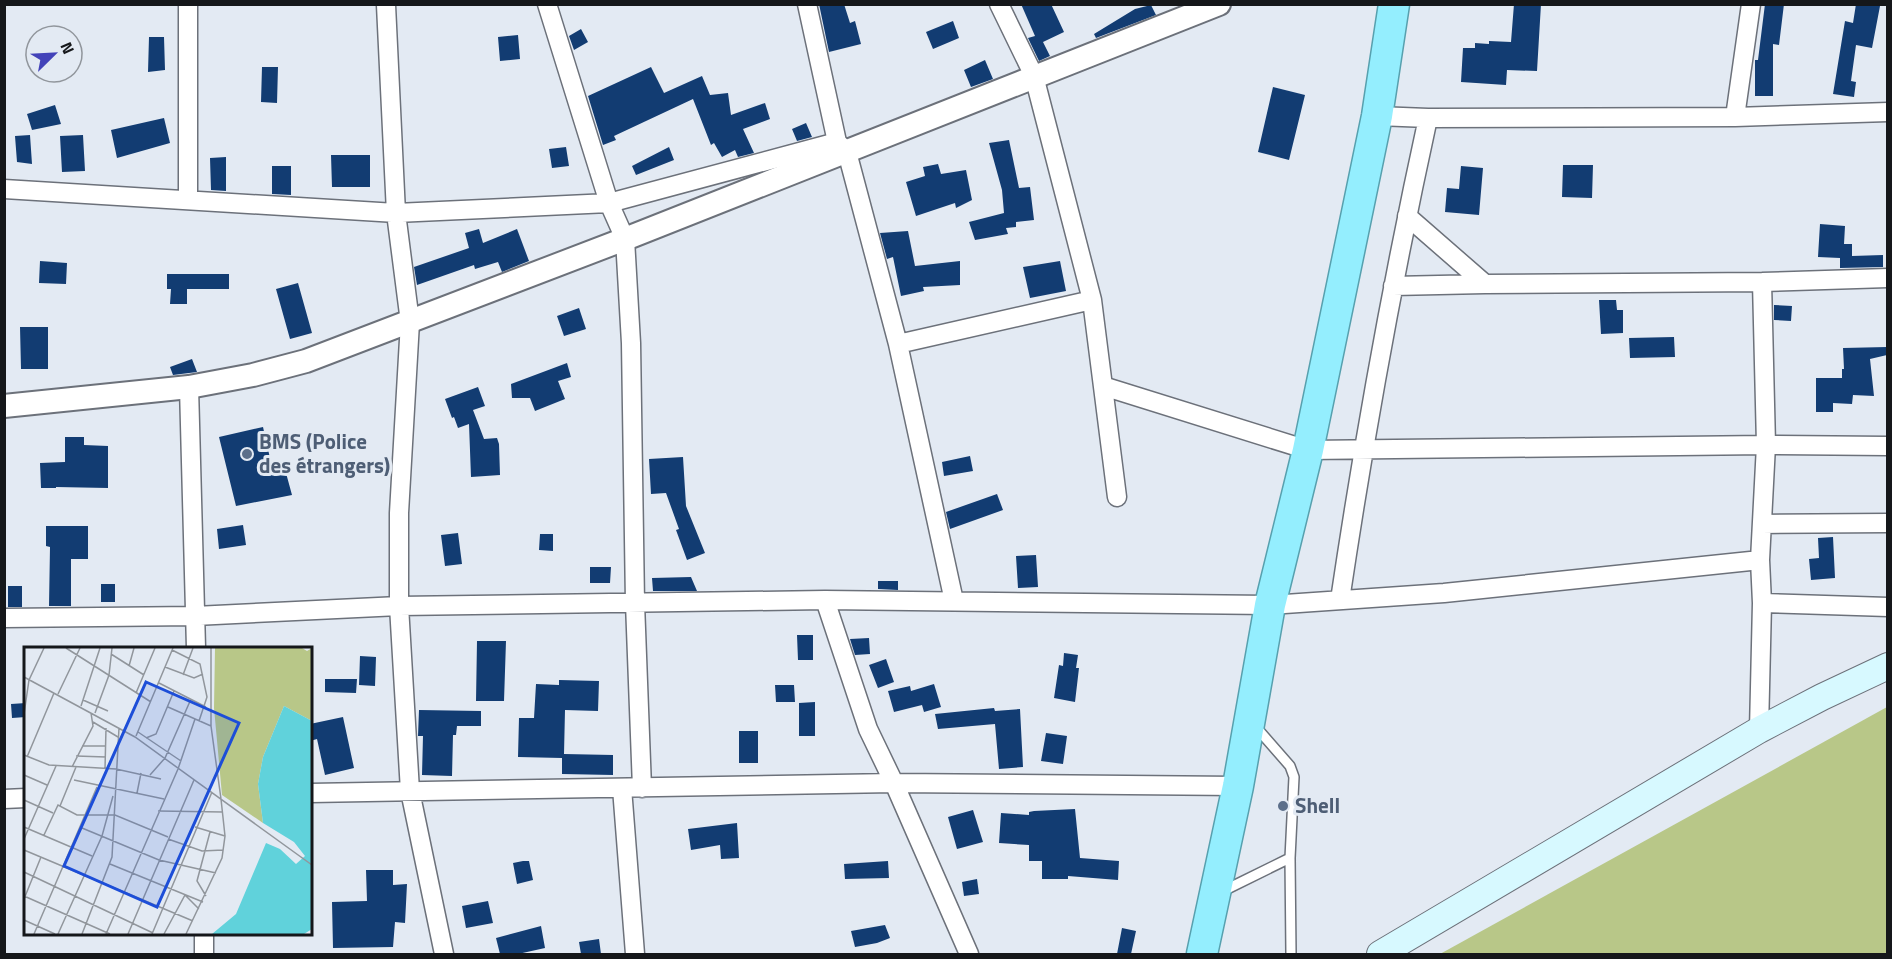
<svg xmlns="http://www.w3.org/2000/svg" width="1892" height="959" font-family="'Titillium Web',sans-serif">
	<rect width="100%" height="100%" fill="#e3eaf3"/>
	<path fill="#b8c788" d="M1887,707V954H1440Z"/>
	<path fill="#123c72" d="M819,4H844L850,23L855,21L861,44L829,52Z
		M1021,4H1051L1064,32L1043,42L1050,56L1039,61L1028,38L1035,36Z
		M1514,4H1541L1537,71L1507,70L1506,85L1461,82L1463,48H1475V43L1489,44V41L1511,42Z
		M1765,4H1784L1779,45L1773,44V96H1755V60H1758Z
		M1856,4L1880,6L1872,48L1856,45L1851,81L1856,82L1854,97L1833,94L1845,21L1853,23Z
		M1151,5L1156,15L1096,38L1094,34L1135,9Z
		M953,21L959,38L933,49L926,32Z
		M581,29L588,42L574,50L569,36Z
		M518,35L520,59L500,61L498,37Z
		M149,37H164L165,70L148,72Z
		M985,60L993,79L971,87L964,70Z
		M262,67H278L277,103L261,102Z
		M651,67L664,93L702,76L710,95L728,93L731,115L765,103L770,119L743,129L754,153L738,157L735,150L722,157L714,143L711,145L693,99L614,136L616,140L603,145L588,96Z
		M1273,87L1305,95L1289,160L1258,152Z
		M55,105L61,124L32,130L27,114Z
		M164,118L170,143L117,158L111,130Z
		M806,123L812,137L797,141L792,129Z
		M30,135L32,164L17,162L15,136Z
		M83,135L85,171L62,172L60,136Z
		M1009,140L1019,188L1030,187L1034,220L1016,222V227L1006,228L1008,234L975,240L969,222L1004,213L1002,190L989,143Z
		M566,147L569,166L552,168L549,149Z
		M669,147L674,160L636,175L632,166Z
		M331,155H370V187H332Z
		M226,157V191L211,190L210,158Z
		M938,164L941,174L966,170L972,200L956,208L955,203L916,216L906,182L925,176L923,167Z
		M1563,165H1593L1592,198L1562,197Z
		M272,166H291V195L272,194Z
		M1461,166L1483,168L1479,215L1445,212L1447,188L1459,189Z
		M1820,224L1845,226L1844,244H1852V256L1883,255V267L1840,268V258L1818,257Z
		M479,229L483,243L517,229L529,261L502,272L498,262L475,269L474,265L417,285L414,267L469,248L465,233Z
		M908,231L915,266L960,261V285L923,287L924,291L901,296L893,257L887,259L880,233Z
		M40,261L67,263L66,284L39,283Z
		M1060,261L1066,291L1030,298L1023,267Z
		M167,274H229V289H187V304H170L171,289H167Z
		M298,283L312,333L290,339L276,289Z
		M1599,300H1616L1617,310H1623V333L1601,334Z
		M1774,305L1792,306L1791,321L1774,320Z
		M579,308L586,329L564,336L557,316Z
		M20,327H48V369H21Z
		M1674,337L1675,357L1630,358L1629,338Z
		M1887,347V355L1870,359L1874,396L1853,395L1852,404L1833,403V412H1816V378H1842V369H1844L1843,348Z
		M192,359L197,372L173,375L170,367Z
		M567,363L571,377L558,381L565,399L535,411L530,398H512L511,384Z
		M478,387L485,406L473,410L484,439L497,438L499,444L500,475L471,477L469,424L458,428L454,417L452,418L445,399Z
		M263,427L274,476L286,473L292,495L236,506L219,437Z
		M65,437H84V445L108,446V488L56,487V488H41L40,463L65,462Z
		M970,456L973,471L944,476L942,462Z
		M683,457L686,506L705,553L687,560L676,530L679,529L666,493L651,494L649,459Z
		M997,494L1003,510L950,529L946,512Z
		M243,525L246,545L219,549L217,529Z
		M46,526H88V559H71V606H49L50,547L46,546Z
		M458,533L462,564L445,566L441,535Z
		M540,534H553V551L539,550Z
		M1833,537L1835,578L1811,580L1809,559L1819,558L1818,538Z
		M1036,555L1038,587L1018,588L1016,556Z
		M590,567H611L610,583H590Z
		M691,577L697,591H653L652,578Z
		M878,581H898V590L878,589Z
		M101,584H115V602H101Z
		M8,586H22V607H8Z
		M797,635H813V660H798Z
		M869,638L870,654L855,655L850,639Z
		M477,641H506L504,701H476Z
		M1064,653L1078,655L1076,668H1079L1075,702L1054,698L1059,665L1063,666Z
		M360,656L376,657L375,686L359,685Z
		M886,659L894,682L878,688L869,665Z
		M325,679H357L356,693L325,692Z
		M559,680L599,681L598,711L565,710L564,754L613,755V775L562,774V758L518,757L519,718H534L536,684L559,685Z
		M934,684L941,707L924,712L922,705L894,712L888,691L910,686L911,691Z
		M775,685H794L795,702H776Z
		M815,702V736H799V703Z
		M26,703V717L12,718L11,704Z
		M994,708L995,711L1020,709L1023,767L999,769L995,724L938,729L935,714Z
		M419,710L481,711V726H457L456,735H453L452,776L422,775L423,736H418Z
		M343,717L354,768L325,775L317,739L310,741V724Z
		M739,731H758V763H739Z
		M1046,733L1067,736L1063,764L1041,761Z
		M1075,809L1080,858L1119,861L1118,880L1068,876V879H1042V861H1029V845L999,843L1001,813L1029,815V812L1034,811Z
		M973,810L983,842L957,849L948,817Z
		M737,823L739,858L721,859L720,845L691,850L688,829Z
		M523,861H529L533,880L517,884L513,863Z
		M888,861L889,878L845,879L844,864Z
		M366,870H393V885L407,884L405,923L395,922L393,947L333,948L332,902L367,901Z
		M977,879L979,894L964,896L962,882Z
		M488,901L493,923L466,928L462,906Z
		M885,925L890,938L877,943L855,947L851,931Z
		M541,926L545,948L518,954H500L496,938Z
		M1122,928L1136,931L1131,954H1117Z
		M599,939L601,954H581L579,942Z"/>
	<g fill="none" stroke-linecap="round" stroke-linejoin="round">
		<defs>
			<path id="service" d="M1290,858L1291,954
				M1223,891L1290,858L1294,777L1290,766L1255,726"/>
			<path id="minor" d="M547,4L609,203L625,239L631,343L635,603L642,788
				M807,4L837,142L847,152L898,344L954,601
				M999,4L1034,76L1092,300L1117,497
				M386,5L396,213L410,322L399,513V606L410,791L444,954
				M1377,116L1428,118L1735,117L1888,112
				M1735,117L1751,4
				M4,189L396,213L609,203L837,142
				M188,200V4
				M1407,216L1485,284L1762,282L1888,278
				M1393,286L1485,284
				M898,344L1092,300
				M1103,386L1308,450L1766,445L1888,446
				M189,387L196,648
				M1762,524L1888,523
				M825,600L868,729L894,783L969,954
				M1340,600C1364,439 1393,278 1428,118
				M1762,603L1888,607
				M4,618L195,616L399,606L825,600L1270,605L1444,593L1760,560
				M1759,730L1762,603L1760,560L1766,445L1762,282
				M622,788L635,954
				M310,793L894,783L1238,786
				M4,799L26,798
				M204,934V954"/>
			<path id="tertiary" d="M4,406L189,387L253,375L306,361L625,239L1219,4"/>
			<path id="secondary" d="M1380,954L1759,730L1822,697L1888,666"/>
			<path id="trunk" d="M1202,954L1238,786L1270,605L1308,450L1377,116L1394,4"/>
		</defs>
		<use href="#service" stroke="#6c717a" stroke-width="12"/>
		<use href="#minor" stroke="#6c717a" stroke-width="21"/>
		<use href="#tertiary" stroke="#6c717a" stroke-width="26"/>
		<use href="#secondary" stroke="#6c717a" stroke-width="28"/>
		<use href="#trunk" stroke="#57a0ae" stroke-width="33"/>
		<use href="#service" stroke="#fff" stroke-width="9"/>
		<use href="#minor" stroke="#fff" stroke-width="18"/>
		<use href="#tertiary" stroke="#fff" stroke-width="22"/>
		<use href="#secondary" stroke="#d7f9ff" stroke-width="26"/>
		<use href="#trunk" stroke="#94eefe" stroke-width="30"/>
	</g>
	<g fill="#5c6f8a" stroke="#e3eaf3" stroke-width="2">
		<circle cx="247" cy="454" r="6"/>
		<circle cx="1283" cy="806" r="6"/>
	</g>
	<g text-anchor="middle" stroke-width="6" stroke-linejoin="round" paint-order="stroke">
		<g font-size="21" font-weight="bold" fill="#4e5e75" stroke="#e3eaf3" text-anchor="start">
			<text x="259" y="449">BMS (Police<tspan x="259" dy="24">des étrangers)</tspan></text>
			<text x="1295" y="813">Shell</text>
		</g>
	</g>
	<g transform="translate(24 647)">
		<rect width="288" height="288" fill="#e3eaf3"/>
		<path d="M191,1H278L283,4L288,1V74L260,59L239,110L234,137L239,176L198,148L190,61Z" fill="#b8c788"/>
		<path d="M260,59L288,74V282L280,287H188L212,267L242,196L256,202L272,217L281,209L270,195L239,176L234,137L239,110Z" fill="#60d2db"/>
		<path fill="none" stroke="#91969c" stroke-width="1.5" d="M42,1L127,55M187,1V79L197,152M148,3L176,17L183,50L175,74M87,7L120,28M105,19L110,1M141,20L170,31L179,27M159,28L169,1M0,30L111,90L288,218M135,36L182,60M112,46L131,1M34,47L56,1M59,53L84,64M57,59L76,1M144,60L187,79M71,66L85,28L88,1M0,67L5,33L20,1M69,75L94,90M114,85L157,114M112,89L149,1M122,91L132,87L150,44M58,99H82M0,108L25,118L92,122L137,132M52,109L82,110M3,110L30,46M48,120L69,79L67,66M81,122L82,81M0,128L23,138M126,128L141,111L167,52M50,133L140,152M113,146L117,126M0,153L29,166M36,159L52,120M134,164L199,165M0,180L68,209M171,180L201,189M58,181L135,213L192,226M20,188L34,158L53,168H91L144,190M0,192L32,119M144,192L178,204L199,203M0,203L169,274M86,217L179,255M0,225L129,286M0,249L86,287M182,249L173,234L186,185M0,252L17,210M0,273L31,287M10,287L73,140M34,287L78,189L89,149M58,287L88,210L95,81M82,287L154,122L171,72M104,287L170,133M128,287L188,145M140,287L161,248L175,262M162,287L198,211L201,189L197,152"/>
		<path fill="#1d4ed8" fill-opacity="0.15" stroke="#1d4ed8" stroke-width="3" d="M122,35L215,76L133,260L40,219Z"/>
		<rect width="288" height="288" fill="none" stroke="#15171a" stroke-width="3"/>
	</g>
	<rect width="1892" height="959" fill="none" stroke="#15171a" stroke-width="12"/>
	<g transform="translate(54 54) rotate(66)"><circle r="28" fill="#e3eaf3" stroke="#91969c" stroke-width="1.5"/>
	<path d="M0-4.5L10 22L0 15L-10 22Z" fill="#4343b9"/>
	<text y="-9" font-size="16" font-weight="bold" text-anchor="middle" fill="#15171a">N</text>
	</g>
</svg>
